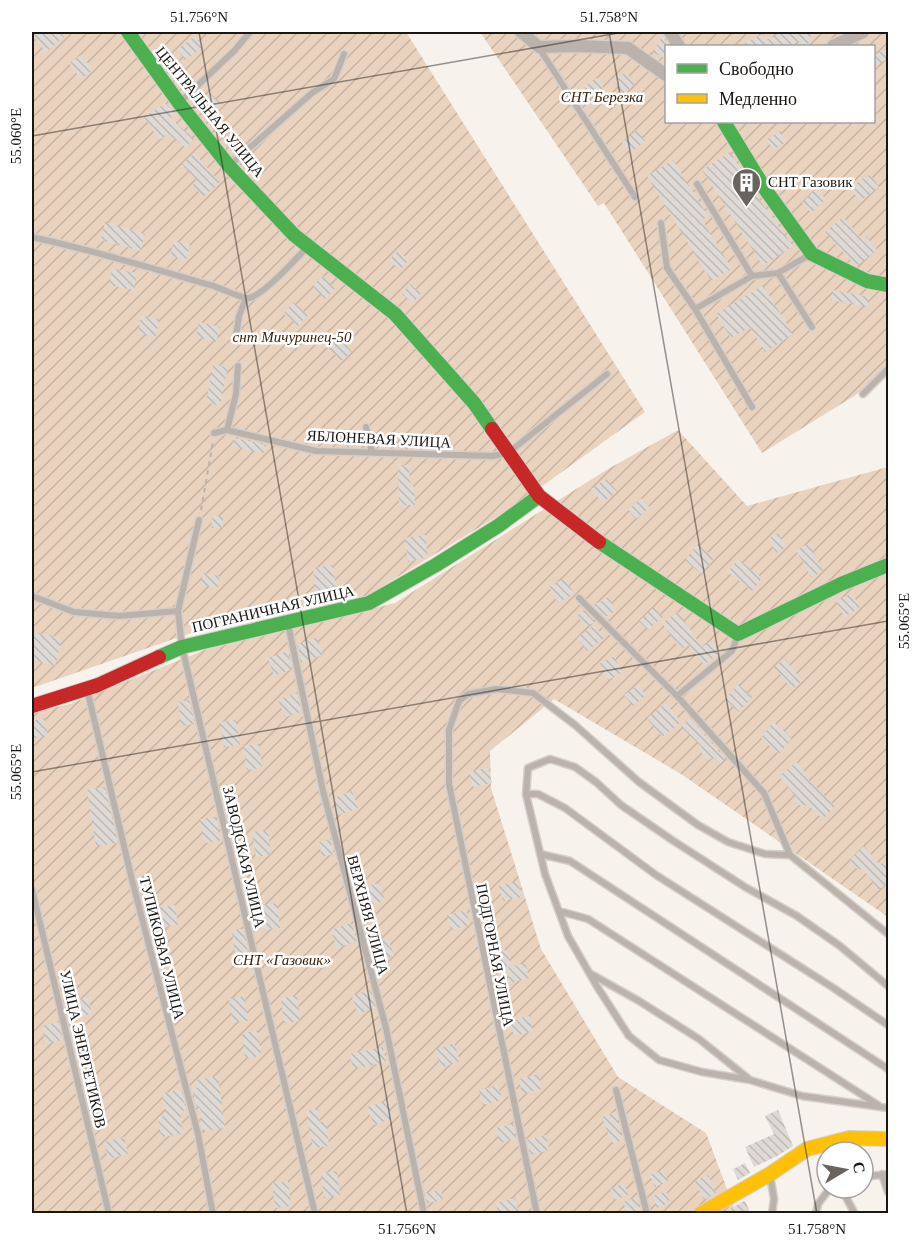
<svg xmlns="http://www.w3.org/2000/svg" width="920" height="1245" font-family="Georgia,serif">
	<defs>
		<pattern id="garden-furrows" width="10" height="10" patternUnits="userSpaceOnUse" patternTransform="scale(1.5)"><rect width="10" height="10" fill="#ead3be"/><path d="M-1 1l2-2M0 10L10 0M9 11l2-2" fill="none" stroke="#c8b4a2"/></pattern>
		<pattern id="building-back-hatch" width="6" height="6" patternUnits="userSpaceOnUse" patternTransform="scale(1.5)"><rect width="6" height="6" fill="#ded9d4"/><path d="M-1 5l2 2M0 0l6 6M5-1l2 2" fill="none" stroke="#bebab5"/></pattern>
	</defs>
	<rect width="100%" height="100%" fill="#f8f2ed"/>
	<path fill="url(#garden-furrows)" fill-rule="evenodd" d="M32,32H406L645,412L516,505L366,596L223,622L32,688Z
		M480,32H888V375L762,453L604,203L598,206ZM666,46H874V122H666Z
		M678,430L747,506L888,467V917L681,774L554,699L490,751L491,788L541,949L618,1077L706,1133L736,1213L32,1214V713L70,704L207,649L395,603L608,469Z"/>
	<path fill="url(#building-back-hatch)" d="M32,32H60L64,37L46,52L32,35Z
		M783,32H818L810,36L812,41L802,46L799,41L788,46H739L763,34L766,40Z
		M663,35L666,42V59L653,52Z
		M195,36L203,47L185,60L177,49Z
		M888,47V58L873,68V56Z
		M81,55L93,70L81,79L69,63Z
		M626,72L635,84L623,94L614,82Z
		M597,78L605,90L593,98L585,86Z
		M210,93L220,102L212,112L201,103Z
		M166,103L175,115L170,118L194,139L186,148L169,134L159,140L144,117Z
		M637,130L645,141L630,153L622,142Z
		M780,131L786,142L773,150L767,139Z
		M730,152L756,195L793,246L763,266L702,170Z
		M194,153L220,182L203,197L193,185L197,181L182,164Z
		M673,160L708,216L702,220L732,269L711,281L647,176Z
		M870,174L879,187L860,201L850,188Z
		M816,189L826,199L811,213L802,203Z
		M843,217L862,239L866,236L877,250L858,265L851,261L825,232Z
		M105,222L145,234L141,251L101,240Z
		M174,241L190,245L186,260L170,256Z
		M398,251L409,260L400,270L389,260Z
		M112,269L137,273L134,290L109,285Z
		M323,276L335,289L325,299L312,286Z
		M410,284L421,293L413,303L402,294Z
		M763,285L793,334L765,352L750,327L731,338L716,314Z
		M833,290L869,297L868,307L831,300Z
		M293,302L308,315L298,326L284,314Z
		M141,316L159,319L156,337L138,334Z
		M199,322L220,327L216,342L196,337Z
		M337,335L352,352L341,361L326,345Z
		M213,365L228,367L220,406L206,402Z
		M357,434L359,445L347,447L346,435Z
		M234,438L266,445L264,453L232,447Z
		M398,465H409L410,486H414L415,505H399Z
		M606,479L617,491L603,503L591,489Z
		M641,498L650,507L636,519L628,510Z
		M212,516H223V528H212Z
		M778,533L786,547L776,553L769,539Z
		M425,535L428,557L408,562L405,538Z
		M809,543L823,571L811,577L796,550Z
		M698,544L714,558L701,574L685,560Z
		M738,559L762,578L752,591L728,572Z
		M333,565L336,589L316,592L313,568Z
		M203,573L219,576L218,588L201,585Z
		M565,578L574,594L558,603L549,587Z
		M852,593L860,608L844,617L836,601Z
		M609,597L616,611L605,617L593,605Z
		M654,607L663,617L648,630L639,621Z
		M584,610L595,622L585,627L577,615Z
		M678,612L702,647L711,641L720,652L704,665L688,645L683,648L681,645L678,646L662,623Z
		M594,625L604,638L587,651L577,638Z
		M34,632L62,638L55,666L32,660V644Z
		M317,637L323,655L301,662L298,644Z
		M288,651L292,669L274,676L268,658Z
		M614,656L622,673L608,680L600,663Z
		M785,659L802,681L792,689L774,667Z
		M738,684L752,697L739,712L725,699Z
		M638,685L646,695L633,706L624,695Z
		M297,693L301,712L285,717L278,700Z
		M189,700L195,724L181,726L178,702Z
		M666,703L681,722L662,737L647,718Z
		M44,718L48,735L32,739V721Z
		M690,718L725,759L720,764L713,757L708,761L699,750L702,747L681,727Z
		M236,720L240,745L224,747L220,722Z
		M773,722L792,738L779,754L761,738Z
		M259,744L262,768L247,770L243,746Z
		M797,762L807,775L805,776L835,806L823,819L807,804L802,808L794,799L796,797L779,776Z
		M488,767L492,783L473,787L469,772Z
		M105,787L118,843L96,846L87,790Z
		M352,791L358,808L339,815L333,798Z
		M216,817L220,841L204,843L200,819Z
		M268,830L271,855L256,857L252,832Z
		M330,839L334,854L322,857L319,842Z
		M864,846L880,865L884,861L888,867V883L879,890L862,868L859,871L849,860Z
		M518,881L522,897L503,901L499,886Z
		M379,883L385,900L366,907L360,889Z
		M277,903L280,928L264,930L261,905Z
		M175,905L178,925L156,928L153,908Z
		M466,910L470,925L451,930L447,915Z
		M351,923L357,941L337,948L331,930Z
		M243,929L248,953L235,955L232,930Z
		M388,938L394,956L375,963L369,945Z
		M507,950L511,965L492,970L489,954Z
		M525,963L529,978L510,983L506,968Z
		M370,990L375,1008L358,1014L352,996Z
		M245,996L248,1021L232,1023L229,999Z
		M297,996L300,1021L284,1023L281,998Z
		M88,997L92,1014L72,1019L68,1002Z
		M529,1016L533,1031L514,1036L510,1021Z
		M58,1022L62,1040L46,1044L42,1026Z
		M258,1031L261,1056L245,1058L242,1033Z
		M454,1043L460,1061L441,1068L435,1050Z
		M383,1047L386,1062L353,1069L349,1054Z
		M538,1074L542,1089L522,1094L519,1079Z
		M218,1076L225,1128L203,1131L200,1108H197L192,1088H197L196,1080Z
		M498,1085L502,1100L483,1105L479,1090Z
		M181,1090L186,1110L180,1111L183,1134L161,1137L158,1117L166,1116L162,1093Z
		M387,1101L393,1118L374,1125L367,1107Z
		M318,1109L320,1122H326L329,1146L313,1148L306,1111Z
		M778,1110L793,1146L779,1155L754,1167L745,1147L774,1134L765,1116Z
		M615,1112L623,1140L612,1144L602,1117Z
		M513,1124L516,1139L499,1143L495,1128Z
		M546,1135L549,1150L531,1155L527,1140Z
		M124,1137L128,1154L108,1159L104,1142Z
		M745,1163L750,1173L738,1180L733,1169Z
		M663,1170L668,1181L655,1187L650,1175Z
		M337,1171L340,1196L324,1198L321,1173Z
		M708,1175L716,1193L704,1200L695,1181Z
		M288,1181L291,1206L275,1208L272,1183Z
		M624,1183L628,1195L615,1200L610,1189Z
		M441,1190L443,1200L427,1203L425,1193Z
		M666,1191L670,1203L657,1208L653,1196Z
		M636,1197L640,1209L628,1214L623,1202Z
		M515,1198L519,1214H498L496,1203Z
		M745,1201L751,1214H722L742,1202Z"/>
	<g fill="none" stroke-linecap="round" stroke-linejoin="round">
		<defs>
			<path id="lane" d="M539,48L635,197
				M179,103L234,51L250,32
				M229,166L312,93L334,79L344,54
				M697,184L752,276
				M661,223L667,268L695,309L752,407
				M32,237C92,250 151,268 210,285C219,287 242,299 249,298C264,295 297,258 308,246
				M811,254L778,273L812,327
				M695,309L752,276L778,273
				M236,336L239,316L246,298
				M863,394L888,369
				M366,427L372,452
				M227,430L236,394L238,366
				M214,433L227,430L316,451L493,456L508,453L607,374
				M199,520L178,611L182,647L315,1214
				M32,596L74,612L119,616L178,611
				M579,598L677,696
				M288,624L323,791L386,1028L424,1214
				M738,635L732,651L677,696L764,793L790,855L888,934
				M87,689L132,880L198,1134L213,1214
				M526,794H538L565,808L656,875L832,987L888,1025
				M540,854L570,861L888,1069
				M32,889L109,1214
				M559,911L588,919L878,1105
				M591,974L639,1001L699,1039L749,1079
				M888,986L840,946L797,916L745,887L672,840L621,805L596,782L575,767L550,759L528,768L526,794L545,874L568,936L598,988L629,1036L659,1060L702,1072L750,1080L802,1096L888,1108
				M616,1090L647,1214
				M882,1174L888,1192
				M770,1175L774,1199L772,1214
				M863,1177L888,1174
				M841,1188L855,1214
				M537,1214L449,784V730L459,701L468,694L497,689L533,693L575,725L639,782L698,825L728,842L765,854L790,855
				M816,1214L818,1204L830,1188"/>
			<path id="street" d="M521,32L539,47L577,46L628,48L666,75
				M670,32L679,46
				M833,46L863,32"/>
			<path id="fast" d="M128,32L179,103L229,166L294,235L395,314L474,403L492,429
				M724,122L765,189L812,254L867,281L888,285
				M599,542L738,634L841,584L888,565
				M159,657L182,647L369,603L436,565L498,526L539,496"/>
			<path id="slow" d="M700,1214L770,1174L807,1149L849,1138L888,1139"/>
			<path id="jam" d="M492,429L539,496L599,542
				M32,706L98,685L159,657"/>
		</defs>
		<use href="#lane" stroke="#d4cfcb" stroke-width="9"/>
		<use href="#street" stroke="#d4cfcb" stroke-width="15"/>
		<use href="#fast" stroke="#d4cfcb" stroke-width="16"/>
		<use href="#slow" stroke="#d4cfcb" stroke-width="16"/>
		<use href="#jam" stroke="#d4cfcb" stroke-width="16"/>
		<path stroke="#bab3ad" stroke-width="2" stroke-dasharray="4.5 4.5" stroke-linecap="butt" d="M201,510L213,442"/>
		<use href="#lane" stroke="#bbb2ac" stroke-width="6"/>
		<use href="#street" stroke="#bbb2ac" stroke-width="12"/>
		<use href="#fast" stroke="#4caf50" stroke-width="14"/>
		<use href="#slow" stroke="#ffc107" stroke-width="14"/>
		<use href="#jam" stroke="#c62828" stroke-width="14"/>
	</g>
	<path fill="none" stroke="#1a1613" stroke-width="1.5" stroke-opacity="0.45" d="M199,32L407,1214M609,32L817,1214M32,136L624,32M32,772L888,621"/>
	<defs>
		<symbol id="building-pin" viewBox="-11 -11 22 30"><path d="M0 17L-7.5 6A9.5 9.5 0 1 1 7.5 6Z" fill="#68635f" stroke="#fff"/><path d="M-4-6H4V6H1V3H-1V6H-4ZM-2.5-4.3h1.7v1.8h-1.7ZM.8-4.3h1.7v1.8H.8ZM-2.5-1h1.7V.8h-1.7ZM.8-1h1.7V.8H.8Z" fill="#fff"/></symbol>
	</defs>
	<g fill-rule="evenodd">
		<use href="#building-pin" x="730" y="166" width="33" height="45"/>
	</g>
	<g text-anchor="middle" stroke-width="5" stroke-linejoin="round" paint-order="stroke">
		<g font-size="15" font-style="italic" fill="#3b230b" stroke="#fff">
			<text x="602" y="102">СНТ Березка</text>
			<text x="292" y="342">снт Мичуринец-50</text>
			<text x="282" y="965">СНТ «Газовик»</text>
		</g>
		<g font-size="15" fill="#1a1613" stroke="#fff">
			<text transform="translate(210 112) rotate(51)" y="5">ЦЕНТРАЛЬНАЯ УЛИЦА</text>
			<text transform="translate(379 439) rotate(3)" y="5">ЯБЛОНЕВАЯ УЛИЦА</text>
			<text transform="translate(273 609) rotate(-13)" y="5">ПОГРАНИЧНАЯ УЛИЦА</text>
			<text transform="translate(244 857) rotate(77)" y="5">ЗАВОДСКАЯ УЛИЦА</text>
			<text transform="translate(368 915) rotate(75)" y="5">ВЕРХНЯЯ УЛИЦА</text>
			<text transform="translate(162 948) rotate(76)" y="5">ТУПИКОВАЯ УЛИЦА</text>
			<text transform="translate(495 955) rotate(79)" y="5">ПОДГОРНАЯ УЛИЦА</text>
			<text transform="translate(83 1049) rotate(77)" y="5">УЛИЦА ЭНЕРГЕТИКОВ</text>
		</g>
		<g font-size="15" fill="#1a1613" stroke="#fff" text-anchor="start">
			<text x="768" y="187">СНТ Газовик</text>
		</g>
	</g>
	<rect width="920" height="1245" fill="none" stroke="#ffffff" stroke-width="66"/>
	<rect x="665" y="45" width="210" height="78" fill="#ffffff" stroke="#a3a2a1" stroke-width="1.5"/>
	<rect x="677" y="64" width="30" height="9" fill="#4caf50" stroke="#a3a2a1" stroke-width="1.5"/>
	<text x="719" y="75" font-size="18" fill="#1a1613">Свободно</text>
	<rect x="677" y="94" width="30" height="9" fill="#ffc107" stroke="#a3a2a1" stroke-width="1.5"/>
	<text x="719" y="105" font-size="18" fill="#1a1613">Медленно</text>
	<g transform="translate(845 1170) rotate(80)"><circle r="28" fill="#ffffff" stroke="#a3a2a1" stroke-width="1.5"/>
	<path d="M0-4.5L10 22L0 15L-10 22Z" fill="#68635f"/>
	<text y="-9" font-size="16" font-weight="bold" text-anchor="middle" fill="#1a1613">С</text>
	</g>
	<rect x="33" y="33" width="854" height="1179" fill="none" stroke="#1a1613" stroke-width="2"/>
	<g font-size="15" text-anchor="middle" fill="#1a1613">
		<text x="199" y="22">51.756°N</text>
		<text x="609" y="22">51.758°N</text>
		<text transform="translate(16 136) rotate(-90)" y="5">55.060°E</text>
		<text transform="translate(904 621) rotate(-90)" y="5">55.065°E</text>
		<text transform="translate(16 772) rotate(-90)" y="5">55.065°E</text>
		<text x="407" y="1234">51.756°N</text>
		<text x="817" y="1234">51.758°N</text>
	</g>
</svg>
